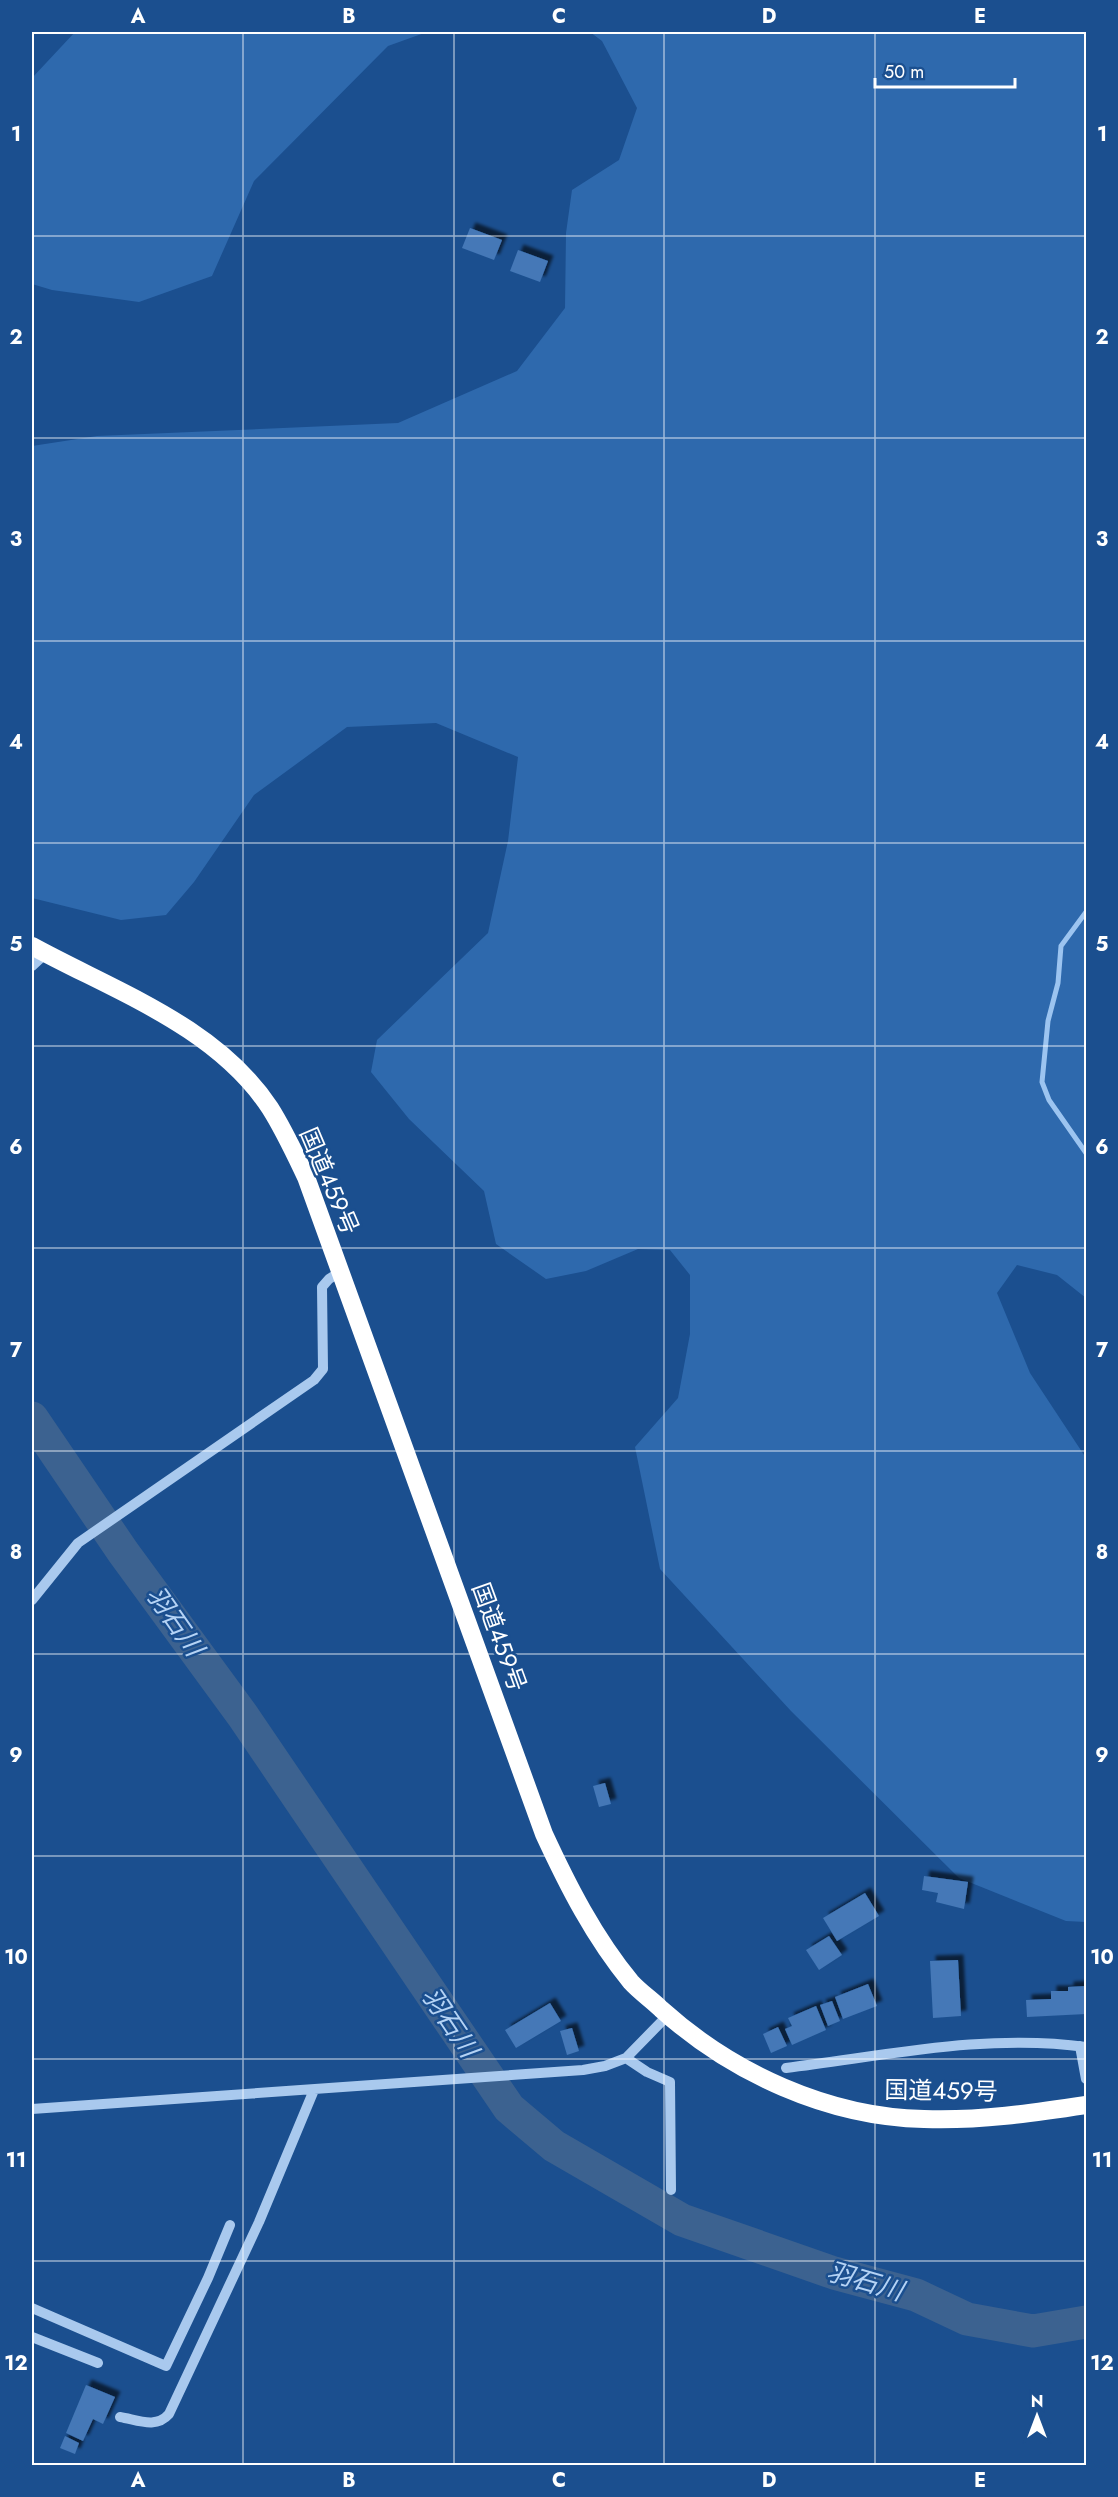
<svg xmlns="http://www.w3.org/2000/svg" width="1118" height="2497" font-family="Jost,'Noto Sans JP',sans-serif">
	<defs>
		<filter id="shadow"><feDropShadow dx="5.5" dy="-5.5" stdDeviation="1.5" flood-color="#0009"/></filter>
	</defs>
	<rect width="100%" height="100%" fill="#1b4f8f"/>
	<path fill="#2e69ad" d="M75,32H427L388,46L254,181L212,276L139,302L52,290L32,284V78Z
		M590,32H1086V1298L1057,1275L1017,1265L997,1293L1030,1373L1086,1458V1922L1066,1921L959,1878L791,1711L660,1569L635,1447L678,1398L690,1334V1275L670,1250L638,1249L586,1271L546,1279L496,1244L484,1191L409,1119L371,1072L377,1040L488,933L508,841L518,757L436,723L347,727L254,795L194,882L166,915L121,920L32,898V446L97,436L398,423L517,371L565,308L566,233L572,190L619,160L637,108L602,41Z"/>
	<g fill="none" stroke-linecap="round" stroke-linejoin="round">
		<path stroke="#9cc4f0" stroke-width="5" d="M1086,912L1061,946L1058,983L1048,1021L1042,1082L1049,1100L1086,1153"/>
		<path stroke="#3c6290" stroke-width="33" d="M32,1418L123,1552L243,1716L509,2108L554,2146L682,2220L834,2273L916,2295L967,2319L1033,2331L1086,2322"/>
	</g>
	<path fill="#4478b7" filter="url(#shadow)" d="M470,228L502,240L494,260L462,248Z
		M518,250L548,261L540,282L510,271Z
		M605,1783L611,1804L599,1807L593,1786Z
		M924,1876L968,1882L964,1909L936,1902L938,1893L922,1890Z
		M865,1893L879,1916L837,1941L823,1918Z
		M829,1936L842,1955L819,1970L806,1950Z
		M958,1960L961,2016L933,2018L930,1961Z
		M868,1984L877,2006L843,2019L835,1997Z
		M1086,1986V2014L1027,2017L1026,2000L1051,1999V1991H1068V1987Z
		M832,2001L840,2021L828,2026L820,2005Z
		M550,2003L561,2021L516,2048L505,2030Z
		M816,2006L826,2030L792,2045L785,2029L792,2026L788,2018Z
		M778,2027L787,2046L771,2053L763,2034Z
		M572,2028L579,2051L567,2055L560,2031Z
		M86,2385L115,2397L103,2424L93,2419L83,2441L66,2433Z
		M65,2436L79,2443L75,2454L60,2448Z"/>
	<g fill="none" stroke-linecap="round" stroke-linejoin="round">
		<path stroke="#a9c9ee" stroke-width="10" d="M32,966L45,954
			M32,1600L78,1543L314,1380L323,1369L322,1287L329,1279L340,1272
			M1080,2046L1086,2079
			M626,2058L647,2072L670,2082L671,2190
			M786,2068C885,2056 987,2033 1086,2047
			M32,2109L583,2070L605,2066L626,2058L668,2015
			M32,2308L166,2366L208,2278L230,2225
			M32,2337L98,2363
			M120,2417C138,2420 156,2429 169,2414L259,2222L314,2090"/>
		<path stroke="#fff" stroke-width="18" d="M32,946C114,991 216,1026 270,1108C284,1130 295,1154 306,1177L544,1834C568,1886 594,1937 631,1982C640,1992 652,2000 661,2009C732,2073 828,2117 924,2119C979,2121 1033,2113 1086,2105"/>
	</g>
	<path fill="none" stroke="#fff" stroke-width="1.5" stroke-opacity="0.55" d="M243,32V2466M454,32V2466M664,32V2466M875,32V2466M32,236H1086M32,438H1086M32,641H1086M32,843H1086M32,1046H1086M32,1248H1086M32,1451H1086M32,1654H1086M32,1856H1086M32,2059H1086M32,2261H1086"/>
	<g text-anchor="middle" stroke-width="5" stroke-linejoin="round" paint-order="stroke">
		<g font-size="24" fill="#fff" stroke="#1b4f8f">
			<text transform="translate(329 1181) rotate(67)" y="8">国道459号</text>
			<text transform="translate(499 1637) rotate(70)" y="8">国道459号</text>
			<text transform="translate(941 2091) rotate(1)" y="8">国道459号</text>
		</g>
		<g font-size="26" font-style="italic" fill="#b5d3f5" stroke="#1b4f8f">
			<text transform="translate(175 1621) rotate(55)" y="9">羽石川</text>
			<text transform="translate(450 2022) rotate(56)" y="9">羽石川</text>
			<text transform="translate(865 2281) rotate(16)" y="9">羽石川</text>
		</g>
	</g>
	<rect width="1118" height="2497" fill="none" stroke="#1b4f8f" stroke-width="66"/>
	<g transform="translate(1037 2416)" stroke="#1b4f8f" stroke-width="4.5" paint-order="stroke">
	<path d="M0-4.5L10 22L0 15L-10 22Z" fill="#ffffff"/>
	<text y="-9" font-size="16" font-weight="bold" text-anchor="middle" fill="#ffffff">N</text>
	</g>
	<path d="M875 78v9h140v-9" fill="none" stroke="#ffffff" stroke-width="3"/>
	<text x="884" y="78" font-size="18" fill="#ffffff" stroke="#1b4f8f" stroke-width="4.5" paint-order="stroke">50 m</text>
	<rect x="33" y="33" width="1052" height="2431" fill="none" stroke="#fff" stroke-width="2"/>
	<g font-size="20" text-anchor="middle" font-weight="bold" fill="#fff">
		<text x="138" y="23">A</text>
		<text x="349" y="23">B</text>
		<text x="559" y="23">C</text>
		<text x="769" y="23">D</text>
		<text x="980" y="23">E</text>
		<text x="16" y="141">1</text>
		<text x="1102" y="141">1</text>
		<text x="16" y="344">2</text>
		<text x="1102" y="344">2</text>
		<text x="16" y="546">3</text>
		<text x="1102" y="546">3</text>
		<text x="16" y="749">4</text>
		<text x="1102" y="749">4</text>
		<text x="16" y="951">5</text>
		<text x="1102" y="951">5</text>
		<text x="16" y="1154">6</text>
		<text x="1102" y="1154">6</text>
		<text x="16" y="1357">7</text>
		<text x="1102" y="1357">7</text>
		<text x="16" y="1559">8</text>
		<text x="1102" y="1559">8</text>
		<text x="16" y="1762">9</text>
		<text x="1102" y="1762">9</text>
		<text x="16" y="1964">10</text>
		<text x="1102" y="1964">10</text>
		<text x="16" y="2167">11</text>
		<text x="1102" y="2167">11</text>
		<text x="16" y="2370">12</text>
		<text x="1102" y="2370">12</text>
		<text x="138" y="2487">A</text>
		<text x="349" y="2487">B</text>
		<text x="559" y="2487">C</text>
		<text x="769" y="2487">D</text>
		<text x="980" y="2487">E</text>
	</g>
</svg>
